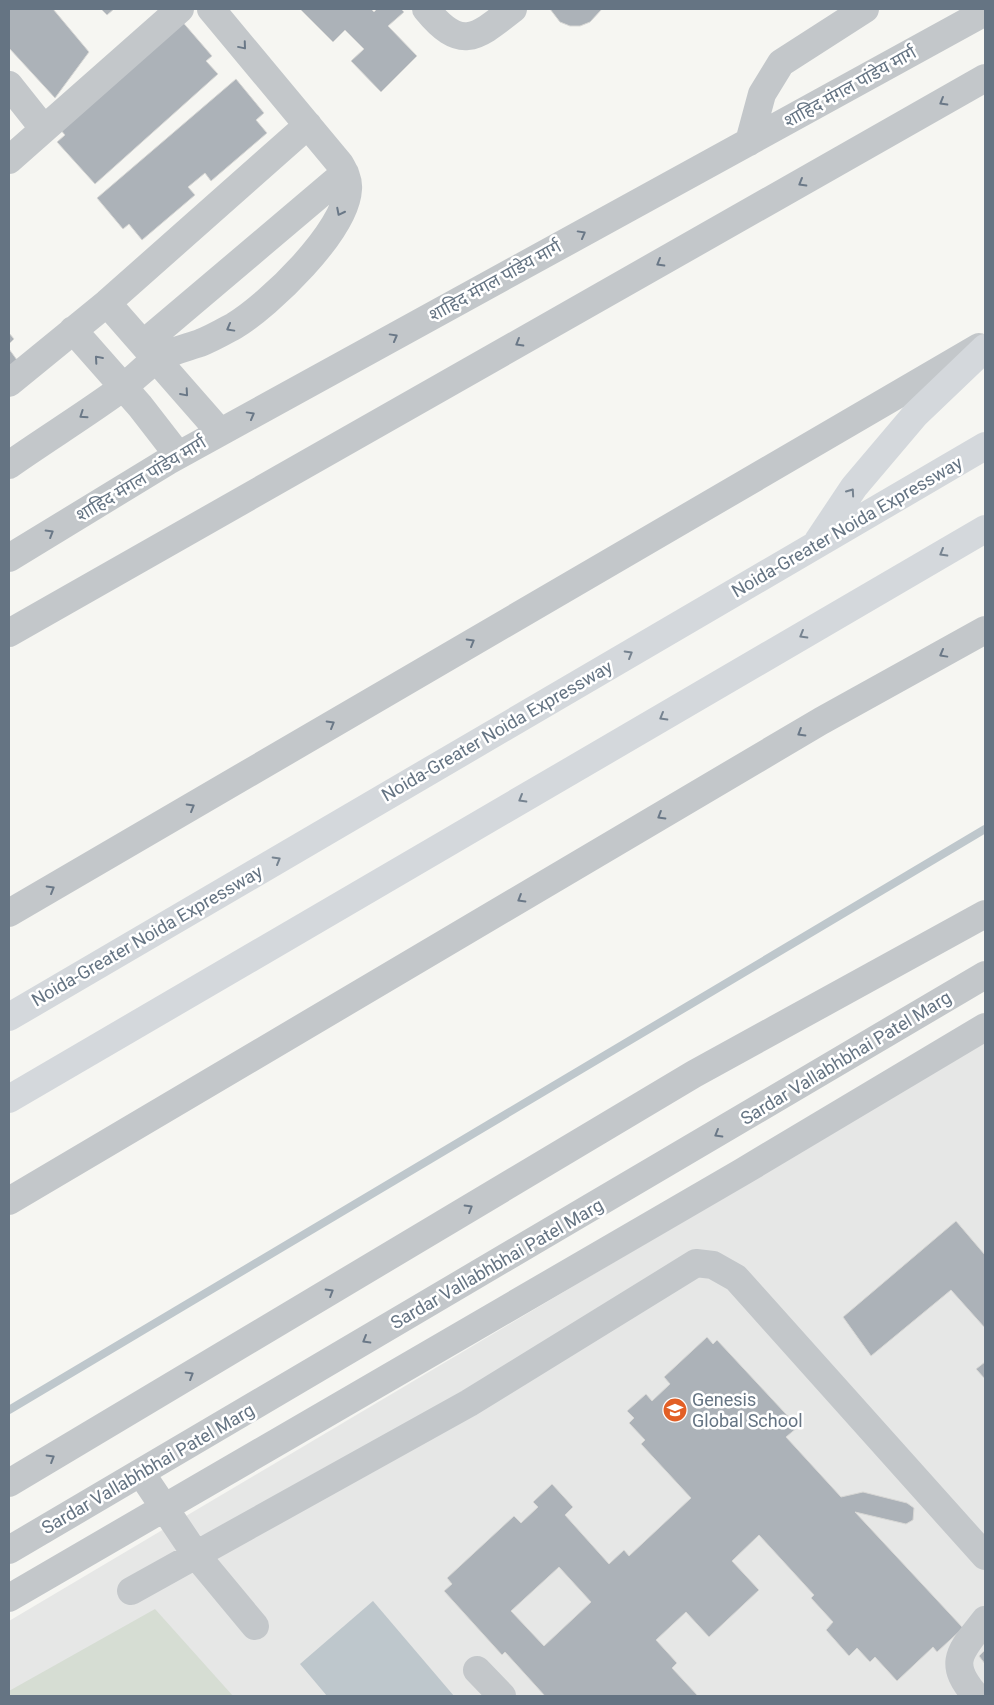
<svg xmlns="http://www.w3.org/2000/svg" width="994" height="1705" font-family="Roboto,'Noto Sans Devanagari',sans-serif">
	<rect width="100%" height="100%" fill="#f6f6f2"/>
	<path fill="#e6e7e6" d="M985,1042V1696H9V1621Z"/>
	<path fill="#d6ddd3" d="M155,1609L233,1696H9V1691Z"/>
	<path fill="#bec7cc" d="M373,1601L454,1696H327L300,1664Z"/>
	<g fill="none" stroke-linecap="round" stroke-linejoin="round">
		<path stroke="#bec7cc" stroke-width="8" d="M9,1410L985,829"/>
	</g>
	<path fill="#acb2b8" stroke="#d7d7d5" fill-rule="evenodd" d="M9,9H53L89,52L55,98L9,48Z
		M101,9H114L107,15Z
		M300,9H371L374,12L377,9H401L404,12L388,26L417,56L381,92L351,61L364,49L345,30L333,42Z
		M550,9H602L590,22L580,26H570L560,22Z
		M180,19L212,56L206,61L218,74L95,184L57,142L65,135L59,128Z
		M236,79L264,113L256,120L267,133L211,181L205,173L188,187L195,195L142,240L129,224L123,229L97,198Z
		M9,333L14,339L9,344Z
		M9,349L17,360L9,367Z
		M956,1221L985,1255V1328L951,1290L871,1356L843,1317Z
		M707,1337L713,1344L717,1340L798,1427L786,1437L841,1497L863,1492L907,1503L914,1508L913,1520L906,1524L855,1512L963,1628L937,1652L933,1647L897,1681L875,1657L870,1662L857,1648L849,1656L826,1630L833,1622L811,1598L814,1595L759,1535L732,1561L759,1590L709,1637L686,1612L656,1640L677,1663L672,1668L698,1696H545L505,1652L502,1655L444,1591L452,1584L447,1578L514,1516L521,1523L538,1507L533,1502L552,1484L573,1507L565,1515L609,1564L624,1550L629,1556L691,1498L641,1444L645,1440L629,1423L634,1418L627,1411L646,1394L652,1401L670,1384L664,1377ZM559,1567L591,1602L544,1646L511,1611Z
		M985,1362V1379L976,1369Z
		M985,1650V1664L979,1656Z"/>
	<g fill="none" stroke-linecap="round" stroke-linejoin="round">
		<path stroke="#c3c7ca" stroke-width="28" d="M426,9C461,52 476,38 513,9
			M9,85L44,129
			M749,142L762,94L781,63L865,9
			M9,160L180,9
			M107,303L220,432
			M73,330L140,406L178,455
			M143,344L345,173
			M9,383L107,303L308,125
			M9,465C46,439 85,415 122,388C134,379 145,367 157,359C171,351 185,348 200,343C211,339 223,332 234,326C269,305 346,231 348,189C349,180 344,171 340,164L211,9
			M9,558L168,461L985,12
			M9,633L985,78
			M9,913L979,347
			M9,1201L821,721L985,630
			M141,1473L196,1555L255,1626
			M9,1483L694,1074L985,914
			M9,1550L985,975
			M131,1591L469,1403L696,1263L713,1265L736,1278L985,1556
			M9,1598L742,1172L985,1027
			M477,1670L502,1696
			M976,1696C946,1662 961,1651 985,1620"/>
		<path stroke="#d4d8dc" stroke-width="28" d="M818,541L854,487L915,415L985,348
			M9,1017L985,446
			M9,1099L985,529"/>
	</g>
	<defs><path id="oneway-chevron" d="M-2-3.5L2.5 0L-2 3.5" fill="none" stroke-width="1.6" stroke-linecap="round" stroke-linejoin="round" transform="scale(1.25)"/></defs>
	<g stroke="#6a7887">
		<use href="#oneway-chevron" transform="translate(243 46) rotate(50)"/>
		<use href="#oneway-chevron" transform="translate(943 102) rotate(150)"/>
		<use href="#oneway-chevron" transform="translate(802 183) rotate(150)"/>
		<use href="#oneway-chevron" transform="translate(340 212) rotate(117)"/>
		<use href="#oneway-chevron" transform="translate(582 234) rotate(-29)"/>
		<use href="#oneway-chevron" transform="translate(660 263) rotate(150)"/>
		<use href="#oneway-chevron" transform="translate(230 328) rotate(151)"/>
		<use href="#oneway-chevron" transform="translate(394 337) rotate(-29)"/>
		<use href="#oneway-chevron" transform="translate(519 343) rotate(150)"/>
		<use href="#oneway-chevron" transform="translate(98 359) rotate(-131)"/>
		<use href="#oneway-chevron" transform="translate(185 393) rotate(49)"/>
		<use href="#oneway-chevron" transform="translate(83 415) rotate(146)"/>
		<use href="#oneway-chevron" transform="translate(251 415) rotate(-29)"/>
		<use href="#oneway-chevron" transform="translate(50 533) rotate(-31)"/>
		<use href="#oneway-chevron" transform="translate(471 642) rotate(-30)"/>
		<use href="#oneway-chevron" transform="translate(943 654) rotate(151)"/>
		<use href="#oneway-chevron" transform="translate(331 724) rotate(-30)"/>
		<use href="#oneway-chevron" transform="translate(801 733) rotate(149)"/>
		<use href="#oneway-chevron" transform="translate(191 807) rotate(-30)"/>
		<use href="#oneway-chevron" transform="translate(661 816) rotate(149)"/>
		<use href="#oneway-chevron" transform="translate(51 889) rotate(-30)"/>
		<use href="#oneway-chevron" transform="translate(521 899) rotate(149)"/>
		<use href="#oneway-chevron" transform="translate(718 1134) rotate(150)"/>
		<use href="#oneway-chevron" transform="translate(469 1208) rotate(-31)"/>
		<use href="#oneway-chevron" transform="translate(330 1292) rotate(-31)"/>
		<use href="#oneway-chevron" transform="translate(366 1340) rotate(150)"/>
		<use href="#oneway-chevron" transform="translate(190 1375) rotate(-31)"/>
		<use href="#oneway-chevron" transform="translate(51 1458) rotate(-31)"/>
	</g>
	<g stroke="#768390">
		<use href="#oneway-chevron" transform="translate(851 492) rotate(-55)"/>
		<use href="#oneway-chevron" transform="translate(943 553) rotate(150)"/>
		<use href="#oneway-chevron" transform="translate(803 635) rotate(150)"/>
		<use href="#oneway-chevron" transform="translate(629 654) rotate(-30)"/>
		<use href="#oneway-chevron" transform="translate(663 717) rotate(150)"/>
		<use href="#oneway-chevron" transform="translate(522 799) rotate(150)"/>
		<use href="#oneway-chevron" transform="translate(277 860) rotate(-30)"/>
	</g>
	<defs>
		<symbol id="school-disc" viewBox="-11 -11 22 22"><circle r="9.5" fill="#e25f26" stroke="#fff"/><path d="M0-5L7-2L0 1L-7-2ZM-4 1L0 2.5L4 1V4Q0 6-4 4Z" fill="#fff"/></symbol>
	</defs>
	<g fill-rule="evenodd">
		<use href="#school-disc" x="661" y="1396" width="28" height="28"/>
	</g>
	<g text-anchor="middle" stroke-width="5" stroke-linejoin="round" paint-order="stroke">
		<g font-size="18" fill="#657483" stroke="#fff">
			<text transform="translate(850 87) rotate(-29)" y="6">शाहिद मंगल पांडेय मार्ग</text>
			<text transform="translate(495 281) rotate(-29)" y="6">शाहिद मंगल पांडेय मार्ग</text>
			<text transform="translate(141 479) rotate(-31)" y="6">शाहिद मंगल पांडेय मार्ग</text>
			<text transform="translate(847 527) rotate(-30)" y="6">Noida-Greater Noida Expressway</text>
			<text transform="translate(497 731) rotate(-30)" y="6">Noida-Greater Noida Expressway</text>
			<text transform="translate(147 936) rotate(-30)" y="6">Noida-Greater Noida Expressway</text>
			<text transform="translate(846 1058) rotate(-31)" y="6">Sardar Vallabhbhai Patel Marg</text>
			<text transform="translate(497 1264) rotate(-30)" y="6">Sardar Vallabhbhai Patel Marg</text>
			<text transform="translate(148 1469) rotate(-30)" y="6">Sardar Vallabhbhai Patel Marg</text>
		</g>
		<g font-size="18" fill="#657483" stroke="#fff" text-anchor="start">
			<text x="692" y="1406">Genesis<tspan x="692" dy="21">Global School</tspan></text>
		</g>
	</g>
	<rect width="994" height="1705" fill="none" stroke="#657483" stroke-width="20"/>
</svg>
